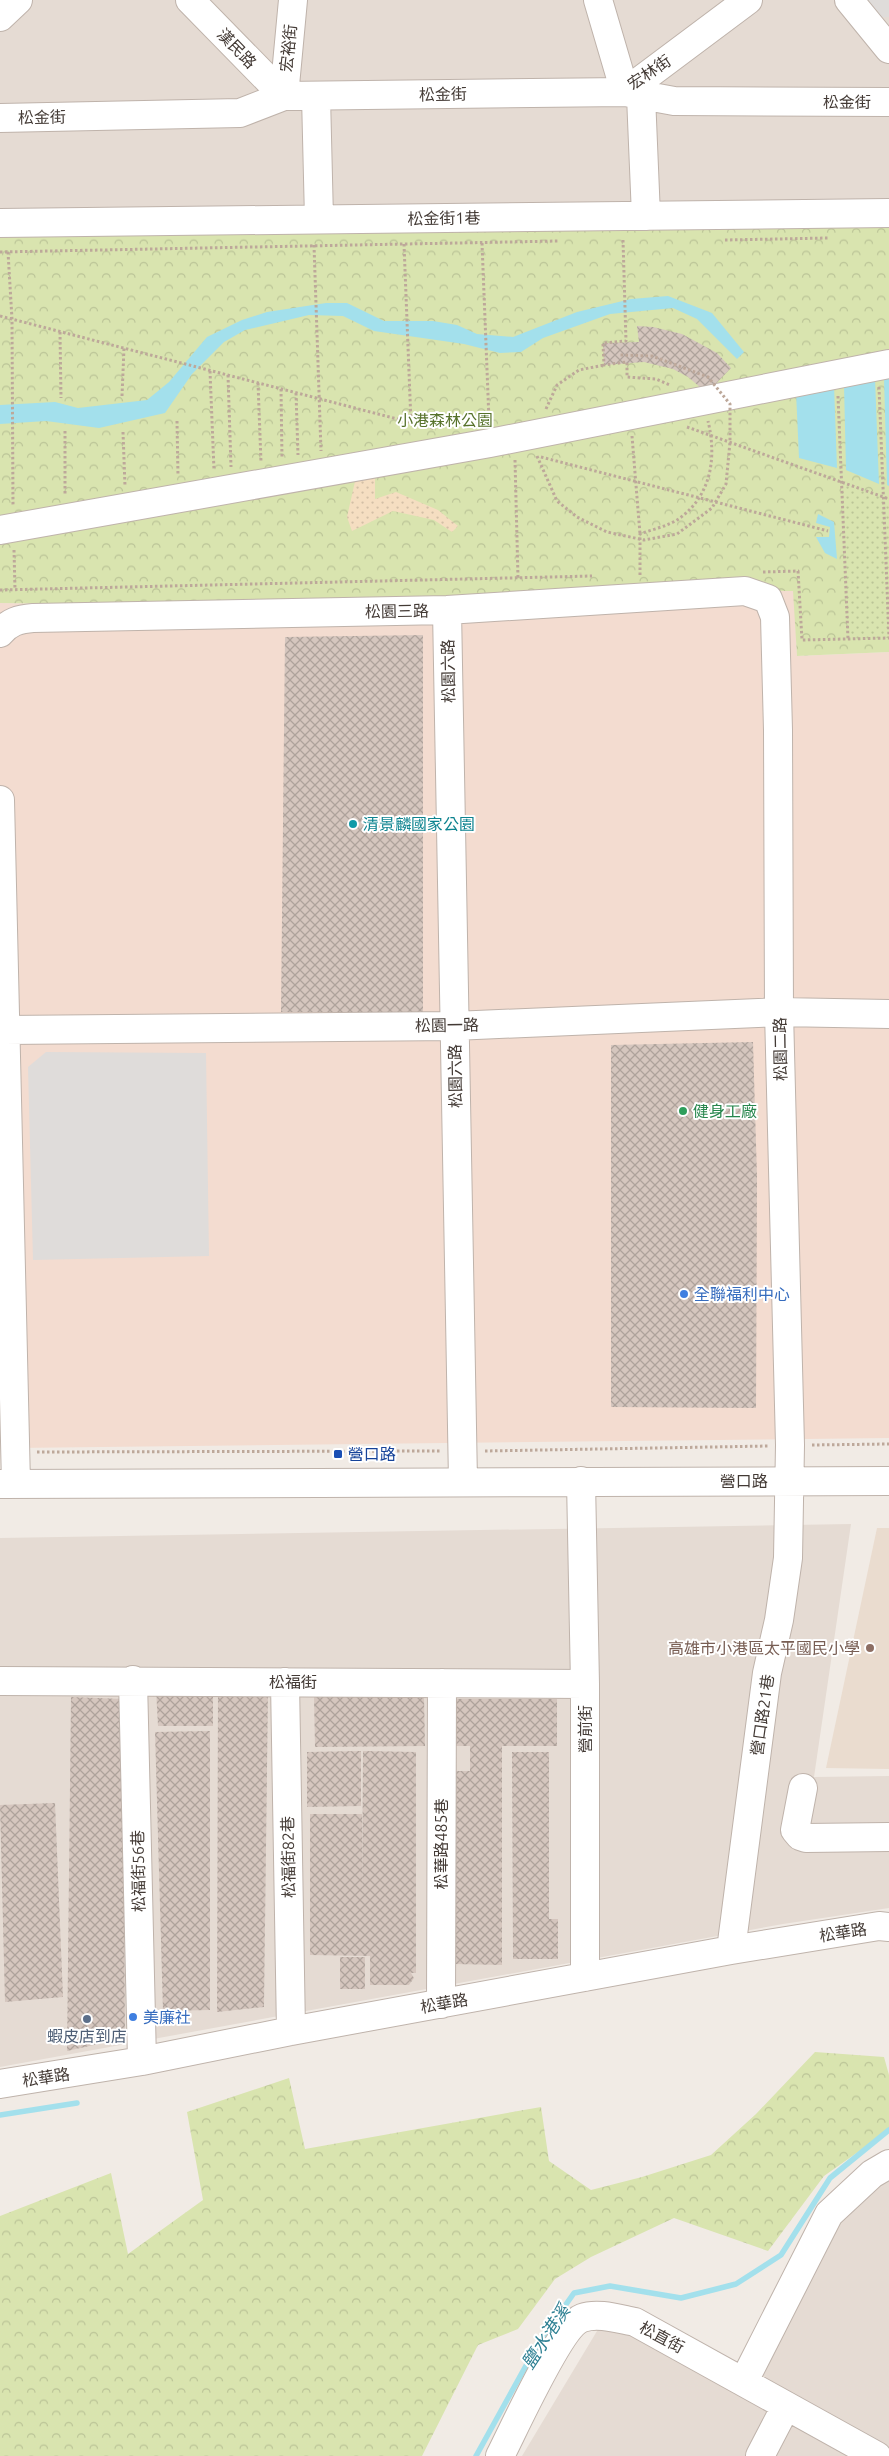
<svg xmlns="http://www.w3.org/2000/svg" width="889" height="2456" font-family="Ubuntu,'Noto Sans TC',sans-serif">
	<defs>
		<pattern id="forest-crowns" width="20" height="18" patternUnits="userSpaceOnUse" patternTransform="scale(1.25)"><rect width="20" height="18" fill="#d9e4af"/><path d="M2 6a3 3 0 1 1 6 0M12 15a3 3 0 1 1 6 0" fill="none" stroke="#bbc497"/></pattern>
		<pattern id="sand-dots" width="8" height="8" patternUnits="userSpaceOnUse" patternTransform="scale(1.25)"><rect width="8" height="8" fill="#f5dec1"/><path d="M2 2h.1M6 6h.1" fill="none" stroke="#d3bfa6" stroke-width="1.8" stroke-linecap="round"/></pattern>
		<pattern id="garden-dots" width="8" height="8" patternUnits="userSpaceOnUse" patternTransform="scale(1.25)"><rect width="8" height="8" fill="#d9e4af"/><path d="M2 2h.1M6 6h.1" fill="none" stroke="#bbc497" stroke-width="1.8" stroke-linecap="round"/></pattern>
		<pattern id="building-cross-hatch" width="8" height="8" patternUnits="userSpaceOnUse" patternTransform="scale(1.25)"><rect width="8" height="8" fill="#d5c6be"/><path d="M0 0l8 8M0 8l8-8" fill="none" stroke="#aea29b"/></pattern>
	</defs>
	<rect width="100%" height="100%" fill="#f1ebe5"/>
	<path fill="#e5dbd3" d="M0,0H889V208L0,219Z
		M851,1524L814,1777L889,1776V1908L783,1924L0,2067V1538Z
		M889,2166V2456H522L606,2316L745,2381L829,2214Z"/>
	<path fill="#f3dcd0" d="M745,591H794L797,656L889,652V1438L14,1448L0,1003V603L447,610Z"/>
	<path fill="#eadccf" d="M877,1528H889V1769L826,1768Z"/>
	<path fill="url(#forest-crowns)" d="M889,227V652L797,656L793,591H745L447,610L0,603V233Z
		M815,2052L884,2057L889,2075V2130L824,2176L768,2251L674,2218L591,2257L555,2279L518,2329L478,2345L422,2456H0V2216L111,2173L128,2254L203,2200L187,2112L289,2078L305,2149L541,2107L549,2161L591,2190L642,2177L711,2155L756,2114Z"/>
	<path fill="url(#sand-dots)" d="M375,473V499L396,492L438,510L458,526L452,532L434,520L393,511L352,531L347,517L356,477Z"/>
	<path fill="url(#garden-dots)" d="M841,482L889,499V638L848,639Z"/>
	<path fill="#dfdcda" d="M855,0H889V17L869,18Z
		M46,1052L206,1053L209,1256L33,1260L28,1067Z"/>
	<path fill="#a3e0ec" d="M668,296L712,313L744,352L737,359L697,319L673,308L610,314L543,338L521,352L500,353L464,344L374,331L343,316L309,315L245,330L224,342L192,374L165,413L99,428L46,421L0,424V405L55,402L78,408L147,400L169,382L207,337L242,320L267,312L326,303H347L384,321H433L457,325L477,334L513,337L577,312L631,299Z
		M889,376V486L887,485L884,378Z
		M875,378L879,484L846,470L844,385Z
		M834,385L837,468L799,458L796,392Z
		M818,514L834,522L837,559L825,553L816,537H829L830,527L816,523Z"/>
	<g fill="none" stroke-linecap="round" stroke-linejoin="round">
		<path stroke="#a3e0ec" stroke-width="5.5" d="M0,2115L77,2103
			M476,2456L538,2344L574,2293L610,2286L681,2298L736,2284L781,2255L830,2178L889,2130"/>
	</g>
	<path fill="url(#building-cross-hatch)" d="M637,326L653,327L682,334L717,353L731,368L707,393L688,377L673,369L644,362L604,365L603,343L639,342Z
		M423,635V1012H281L285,637Z
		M753,1042L757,1177L756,1408L611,1407V1045Z
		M218,1688L268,1689L264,2007L217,2012Z
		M156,1689H213V1726H158Z
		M424,1695L425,1746L315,1747L314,1696Z
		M71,1697L123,1699L125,2038L67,2051Z
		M447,1699H557V1746H502V1965L451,1964L448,1771H470V1746H447Z
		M210,1731V2010L163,2011L155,1732Z
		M361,1751V1806L307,1807V1752Z
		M363,1751L416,1752V1973H411L414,1978L409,1985H370V1956L310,1955V1814H362V1896Z
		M512,1752H549V1919H558V1959H513Z
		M55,1803L63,1997L5,2002L0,1805Z
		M340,1957H365V1989H340Z"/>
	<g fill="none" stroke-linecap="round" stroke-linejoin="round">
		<defs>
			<path id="minor" d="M190,0L284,96
				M598,0L625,92L748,0
				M849,0L889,49
				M0,17L18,0
				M284,96L293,0
				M316,96L319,219
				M641,96L646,216
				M0,118L240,113L284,96L625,92L674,101L889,102
				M0,223L889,213
				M0,530L490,443L889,364
				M447,610L463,1481
				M0,633C9,622 19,619 33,618L447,610L745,591L768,599L775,617L778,730L779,1012L790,1445L788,1558L779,1620L767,1673L731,1950
				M0,800L16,1484
				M5,1030L454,1026L779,1012L889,1014
				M581,1481L585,1684V1977
				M0,1484L889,1481
				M133,1680L142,2061
				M0,1681L585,1684
				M285,1682L291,2031
				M803,1788L795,1830L800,1836L806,1838L889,1837
				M441,2004L442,1683
				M0,2084L142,2061L291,2031L731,1950L879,1926L889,1927
				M744,2381L829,2214L872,2174L889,2164
				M500,2456C513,2431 560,2326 582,2318C598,2312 619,2319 635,2322L877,2456
				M760,2456L786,2406"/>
		</defs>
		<use href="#minor" stroke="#bfb3ab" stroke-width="30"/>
		<path stroke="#bda89a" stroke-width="3" stroke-dasharray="2.5 2.5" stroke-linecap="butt" d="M623,240L626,341L603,343L604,365L627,362V377L656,379L670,385
			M725,240L828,238
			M482,243L489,420
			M404,244L411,423
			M314,245L321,451
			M0,252L558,241
			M8,252L12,319L13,506
			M0,316L436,429
			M60,332L61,398
			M210,371L214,470
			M228,375L231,467
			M258,383L261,462
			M879,387L889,637
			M281,389L282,458
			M296,393L298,455
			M122,396L124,348
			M838,396L848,639
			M546,409L557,385L579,370L604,365
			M177,421L178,476
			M687,427L889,499
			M65,431V496
			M123,432L125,486
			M632,436L640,534
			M541,457L828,531
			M515,460L518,578
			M14,550L15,590
			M763,572L798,571L802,640L889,638
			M640,575V534C653,529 669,526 680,518C711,495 717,458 708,421
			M0,590L592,576
			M812,1445L889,1444
			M485,1451L768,1446
			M37,1452L441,1451"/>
		<use href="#minor" stroke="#fff" stroke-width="28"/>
		<path stroke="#bda89a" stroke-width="3" stroke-dasharray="2.5 2.5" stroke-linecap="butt" d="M537,456L557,501L577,517L607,532L644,540L677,534L712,508L726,484L730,442V404L708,377L652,356L620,355"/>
	</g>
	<circle fill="#0f9aa8" stroke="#fff" stroke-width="2" cx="353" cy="824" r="5"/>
	<circle fill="#2e9e5b" stroke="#fff" stroke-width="2" cx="683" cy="1111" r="5"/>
	<g fill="#3f7fe0" stroke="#fff" stroke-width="2">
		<circle cx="684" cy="1294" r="5"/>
		<circle cx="133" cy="2017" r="5"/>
	</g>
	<rect fill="#1a4fb4" stroke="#fff" stroke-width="2" x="333" y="1449" width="10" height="10" rx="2.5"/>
	<circle fill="#8d6e63" stroke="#fff" stroke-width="2" cx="870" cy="1648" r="5"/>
	<circle fill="#5c6f8a" stroke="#fff" stroke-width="2" cx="87" cy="2019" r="5"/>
	<g text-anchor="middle" stroke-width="4" stroke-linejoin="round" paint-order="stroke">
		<g font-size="16" fill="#433a35" stroke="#fff">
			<text transform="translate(237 48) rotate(46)" y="6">漢民路</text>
			<text transform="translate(288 48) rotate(-84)" y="6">宏裕街</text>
			<text transform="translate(649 72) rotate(-34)" y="6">宏林街</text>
			<text transform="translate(443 94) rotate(-1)" y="6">松金街</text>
			<text x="847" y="108">松金街</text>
			<text transform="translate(42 117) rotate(-1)" y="6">松金街</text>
			<text transform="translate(444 218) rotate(-1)" y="6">松金街1巷</text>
			<text transform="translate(397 611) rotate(-1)" y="6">松園三路</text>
			<text transform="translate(448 671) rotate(-91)" y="6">松園六路</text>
			<text transform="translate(447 1025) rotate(-1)" y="6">松園一路</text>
			<text transform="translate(780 1049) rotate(-91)" y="6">松園二路</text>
			<text transform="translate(455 1076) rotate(-91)" y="6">松園六路</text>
			<text x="744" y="1487">營口路</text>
			<text x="293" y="1688">松福街</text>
			<text transform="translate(762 1715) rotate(-82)" y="6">營口路21巷</text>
			<text transform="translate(585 1729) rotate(-90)" y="6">營前街</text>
			<text transform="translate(441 1844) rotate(-90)" y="6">松華路485巷</text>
			<text transform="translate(288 1857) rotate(-91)" y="6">松福街82巷</text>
			<text transform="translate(138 1871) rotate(-91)" y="6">松福街56巷</text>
			<text transform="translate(843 1932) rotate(-9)" y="6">松華路</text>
			<text transform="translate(444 2003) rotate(-10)" y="6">松華路</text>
			<text transform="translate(46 2077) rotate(-9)" y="6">松華路</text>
			<text transform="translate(662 2337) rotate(28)" y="6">松直街</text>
		</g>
		<g font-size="16" fill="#57722b" stroke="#fff">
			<text x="445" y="426">小港森林公園</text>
		</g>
		<g font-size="16" fill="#0d838f" stroke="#fff" text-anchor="start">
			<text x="363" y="830">清景麟國家公園</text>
		</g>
		<g font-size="16" fill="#27864d" stroke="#fff" text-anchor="start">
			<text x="693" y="1117">健身工廠</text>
		</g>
		<g font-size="16" fill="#366cbe" stroke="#fff" text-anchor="start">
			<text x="694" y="1300">全聯福利中心</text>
			<text x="143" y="2023">美廉社</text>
		</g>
		<g font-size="16" fill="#164399" stroke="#fff" text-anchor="start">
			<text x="348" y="1460">營口路</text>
		</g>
		<g font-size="16" fill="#785e54" stroke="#fff" text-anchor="end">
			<text x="860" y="1654">高雄市小港區太平國民小學</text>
		</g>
		<g font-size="16" fill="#4e5e75" stroke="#fff">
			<text x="87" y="2042">蝦皮店到店</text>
		</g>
		<g font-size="18" font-style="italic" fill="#2e8093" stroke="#fff">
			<text transform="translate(546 2337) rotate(-57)" y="6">鹽水港溪</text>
		</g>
	</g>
</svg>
